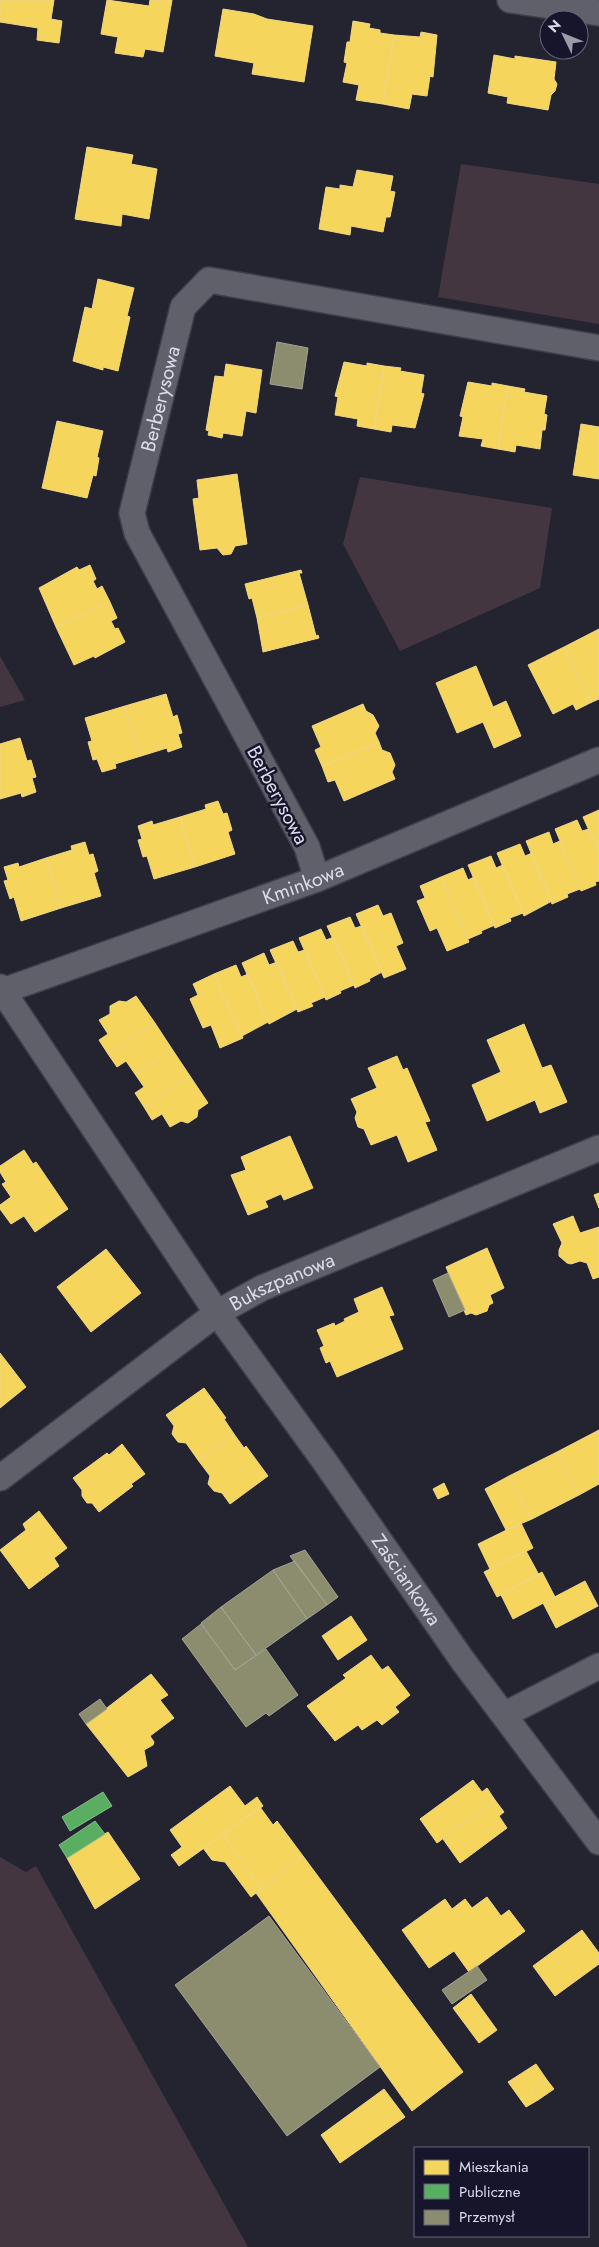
<svg xmlns="http://www.w3.org/2000/svg" width="599" height="2247" font-family="Jost,sans-serif">
	<rect width="100%" height="100%" fill="#242430"/>
	<path fill="#433640" d="M461,164L599,184V324L438,297Z
		M360,477L552,508L540,588L400,651L343,544Z
		M0,656L25,700L0,707Z
		M0,1857L26,1872L36,1866L248,2247H0Z"/>
	<path fill="#f6d55c" stroke="#eed787" d="M0,0H54L51,19L62,21L59,43L37,40L38,28L0,22Z
		M107,0L149,6L150,0H172L163,52L145,49L143,57L115,53L118,37L101,34Z
		M223,9L254,14L267,19L313,26L304,82L252,74L254,63L215,56Z
		M353,21L370,24L369,28L380,30V33L394,35L383,104L356,100L359,85L343,82L347,63L344,62L347,42H350Z
		M421,32L437,35L433,77L430,76L427,96L412,94L409,109L383,104L394,35L420,37Z
		M494,55L515,59V56L556,62L554,79L557,84L555,91L551,95L548,110L507,103L508,97L488,93Z
		M87,147L133,155L131,164L157,169L149,219L122,214L121,226L75,219Z
		M357,170L393,176L390,191L395,192L390,217H386L383,232L351,226L350,235L319,229L326,187L340,189V185L353,187Z
		M98,279L134,288L127,316L130,317L118,371L103,367V370L73,361L85,307L92,309Z
		M344,362L367,366V363L384,366L374,429L357,426L358,419L335,415L338,397L335,396Z
		M226,364L262,370L256,413L246,411L242,436L223,433L222,438L208,435L209,431L206,430L215,376L224,377Z
		M384,366L401,368L400,371L424,375L421,393L424,394L415,428L392,425L391,432L374,429Z
		M468,382L492,386V383L508,386L498,449L481,446L483,439L459,436L463,417L460,416Z
		M508,386L525,389L524,392L547,396L544,414L547,415L545,430H542L540,449L516,445L515,452L498,449Z
		M57,421L103,431L97,457L99,458L96,476L93,475L87,498L42,488Z
		M581,424L599,427V479L573,475Z
		M237,474L247,544L235,546L231,554L223,555L217,548L200,550L193,499L199,498L197,480Z
		M90,565L96,579L93,581L97,589L102,586L110,602L56,627L39,588L77,567L79,570Z
		M301,570L302,573H299L308,605L257,618L252,598L249,599L245,584Z
		M110,602L117,618L111,621L115,629L118,628L125,642L95,658L94,656L74,665L56,627Z
		M308,605L316,636L318,635L319,638L263,652L257,618Z
		M599,629V699L592,702L564,647Z
		M564,647L592,702L576,710L573,704L553,714L528,665Z
		M476,666L493,707L506,701L521,736L494,748L483,722L457,733L436,683Z
		M166,694L173,717L177,715L182,733L178,734L182,747L168,752L167,748L141,756L125,706Z
		M363,704L366,711L373,715L379,726L375,733L379,742L322,766L315,750L321,747L312,726Z
		M125,706L141,756L115,764L116,768L102,772L97,759L93,760L88,742L92,741L85,718Z
		M20,738L27,761L31,760L36,777L32,778L36,792L22,797L21,793L0,799V744Z
		M379,742L382,750L390,753L395,765L392,772L395,779L344,801L335,780L328,782L322,766Z
		M218,801L223,814L227,813L232,830L228,832L235,854L195,867L180,817L206,809L205,805Z
		M599,810V853L583,817Z
		M180,817L195,867L154,879L147,856L143,857L138,840L142,839L138,826L152,821L153,825Z
		M577,820L582,831L589,829L599,853V881L595,882L596,885L581,891L555,829Z
		M549,832L553,844L560,841L580,889L567,894L568,897L552,904L526,841Z
		M85,842L89,855L93,854L98,871L94,873L101,896L61,908L46,858L72,850L71,846Z
		M520,844L525,856L532,853L552,901L524,916L497,853Z
		M491,856L496,868L503,865L523,913L510,918L511,921L495,928L468,865Z
		M46,858L61,908L21,921L14,897L10,899L4,881L8,880L4,867L18,863L19,867Z
		M463,868L468,880L474,877L495,925L481,931L482,933L468,939L441,877Z
		M441,877L469,942L447,951L437,928L430,931L417,901L425,898L420,886Z
		M378,905L383,916L391,913L403,943L396,946L406,969L384,978L356,914Z
		M350,917L355,928L362,926L382,972L369,979L370,981L355,988L327,926Z
		M321,929L326,940L334,937L354,985L340,991L341,993L326,1000L299,938Z
		M293,941L298,952L305,950L325,997L311,1003L313,1006L298,1012L270,950Z
		M264,953L269,965L277,962L297,1009L269,1024L242,963Z
		M236,965L241,977L248,974L268,1022L242,1036L214,974Z
		M214,974L243,1038L220,1048L211,1025L203,1028L190,999L198,995L193,984Z
		M136,996L155,1023L108,1054L99,1040L108,1034L99,1020L110,1014V1006L119,1001L126,1002Z
		M155,1023L172,1049L135,1074L126,1061L117,1067L108,1054Z
		M524,1024L542,1068L551,1065L567,1102L540,1113L535,1100L487,1121L472,1085L501,1072L487,1040Z
		M172,1049L190,1076L144,1107L135,1093L144,1087L135,1074Z
		M397,1056L403,1070L407,1068L430,1121L425,1122L437,1150L408,1162L397,1135L371,1145L364,1129L358,1127L355,1118L357,1112L351,1099L377,1088L368,1068Z
		M190,1076L208,1103L198,1110L197,1117L188,1123L181,1121L170,1127L162,1114L152,1120L144,1107Z
		M290,1136L313,1188L284,1200L281,1194L265,1201L268,1207L248,1215L231,1175L246,1170L241,1157Z
		M24,1150L33,1164L36,1162L68,1209L35,1232L24,1216L11,1224L0,1209V1205L11,1197L2,1184L6,1182L0,1172V1166Z
		M599,1193V1208L594,1195Z
		M573,1216L580,1233L599,1227V1277L593,1279L587,1263L580,1261L571,1264L567,1263L559,1256V1250L562,1243L553,1224Z
		M487,1248L504,1288L490,1295L493,1303L489,1305L487,1311L476,1315L471,1313L466,1315L446,1267Z
		M106,1249L141,1293L91,1332L57,1287Z
		M382,1287L394,1315L389,1316L403,1349L337,1377L330,1361L326,1363L320,1348L324,1346L317,1330L334,1323L335,1326L345,1321L344,1319L359,1312L354,1299Z
		M0,1353L26,1387L0,1408Z
		M204,1388L226,1418L224,1419L234,1434L198,1460L186,1443L178,1442L172,1434L174,1426L166,1415Z
		M599,1430V1484L579,1495L557,1452Z
		M234,1434L244,1448L246,1446L268,1476L230,1504L222,1493L214,1491L208,1484L210,1476L198,1460Z
		M122,1444L145,1474L131,1484L133,1486L99,1512L92,1503H87L82,1496V1490L73,1478L107,1453L109,1455Z
		M557,1452L579,1495L532,1519L509,1476Z
		M509,1476L532,1519L506,1530L485,1489Z
		M444,1483L449,1494L438,1499L433,1489Z
		M39,1511L67,1548L54,1558L59,1566L29,1589L0,1550L26,1530L23,1524Z
		M521,1523L533,1548L490,1569L478,1544Z
		M526,1551L539,1575L497,1597L484,1572Z
		M542,1572L555,1597L513,1619L501,1595Z
		M585,1581L598,1606L556,1628L543,1603Z
		M351,1616L367,1640L338,1660L322,1636Z
		M371,1655L382,1670L388,1666L410,1695L395,1707L399,1712L382,1725L377,1720L362,1730L358,1725L335,1741L307,1706L346,1678L343,1675Z
		M151,1674L168,1695L160,1700L174,1718L150,1736L154,1742L153,1745L144,1750L147,1766L128,1777L86,1724Z
		M473,1780L482,1792L487,1788L495,1800L437,1843L420,1819Z
		M230,1786L245,1806L257,1797L263,1806L179,1866L171,1855L182,1847L170,1830Z
		M495,1800L504,1812L499,1816L507,1828L460,1863L443,1839Z
		M260,1807L273,1825L277,1821L303,1856L261,1889L223,1834Z
		M108,1832L140,1879L95,1909L67,1858Z
		M223,1834L261,1889L251,1897L225,1862L212,1860L203,1848Z
		M303,1856L463,2072L412,2111L256,1893Z
		M487,1897L501,1916L509,1910L525,1931L469,1972L454,1951L429,1968L402,1930L445,1899L452,1909L465,1899L472,1908Z
		M582,1930L599,1953V1964L555,1996L533,1966Z
		M471,1994L497,2030L479,2043L453,2008Z
		M536,2064L547,2080L531,2090L538,2100L526,2107L508,2082Z
		M547,2080L554,2089L538,2100L531,2090Z
		M384,2089L405,2117L340,2163L321,2135Z"/>
	<path fill="#5aae61" stroke="#81bc8a" d="M103,1792L112,1806L70,1831L62,1817Z
		M95,1821L105,1834L67,1858L59,1845Z"/>
	<path fill="#8c8c6e" stroke="#a4a494" d="M277,342L308,348L302,389L270,384Z
		M448,1273L465,1310L449,1317L433,1280Z
		M305,1550L338,1597L327,1605L290,1556Z
		M295,1561L327,1605L307,1619L273,1570Z
		M273,1570L307,1619L256,1655L221,1607Z
		M221,1607L256,1655L235,1670L201,1623Z
		M201,1624L235,1670L266,1649L298,1695L269,1716L266,1713L246,1727L182,1639Z
		M100,1699L107,1709L86,1724L79,1714Z
		M269,1916L380,2067L287,2136L175,1985Z
		M477,1966L487,1980L452,2004L442,1990Z"/>
	<g fill="none" stroke-linecap="round" stroke-linejoin="round">
		<defs>
			<g id="street">
				<path d="M510,0L599,13"/>
				<path id="s1" d="M317,879L307,847L137,533L132,513L183,307L209,280L599,348"/>
				<path id="s2" d="M0,987L217,1313L325,1462L463,1661L599,1842"/>
				<path id="s3" d="M0,992L317,879L599,760"/>
				<path id="s4" d="M0,1478L217,1313L262,1288L599,1148"/>
				<path d="M504,1715L599,1666"/>
			</g>
		</defs>
		<use href="#street" stroke="#3f3f4a" stroke-width="28"/>
		<use href="#street" stroke="#60606b" stroke-width="25"/>
	</g>
	<g text-anchor="middle" stroke-width="5" stroke-linejoin="round" paint-order="stroke">
		<g font-size="20" fill="#dbdbeb" stroke="#17152c">
			<text dy="7" stroke="none"><textPath href="#s1" startOffset="529">Berberysowa</textPath></text>
			<text transform="translate(278 795) rotate(62)" y="7">Berberysowa</text>
			<text dy="7" stroke="none"><textPath href="#s3" startOffset="322">Kminkowa</textPath></text>
			<text dy="7" stroke="none"><textPath href="#s4" startOffset="345">Bukszpanowa</textPath></text>
			<text dy="7" stroke="none"><textPath href="#s2" startOffset="719">Zaściankowa</textPath></text>
		</g>
	</g>
	<rect x="414" y="2147" width="175" height="90" fill="#17152c" stroke="#656478"/>
	<rect x="424" y="2160" width="25" height="15" fill="#f6d55c" stroke="#656478"/>
	<text x="459" y="2172" font-size="15" fill="#dbdbeb">Mieszkania</text>
	<rect x="424" y="2184" width="25" height="15" fill="#5aae61" stroke="#656478"/>
	<text x="459" y="2197" font-size="15" fill="#dbdbeb">Publiczne</text>
	<rect x="424" y="2210" width="25" height="15" fill="#8c8c6e" stroke="#656478"/>
	<text x="459" y="2222" font-size="15" fill="#dbdbeb">Przemysł</text>
	<g transform="translate(564 35) rotate(313)"><circle r="24" fill="#17152c" stroke="#656478"/>
	<path d="M0-4L9 19L0 12L-9 19Z" fill="#9b9baa"/>
	<text y="-8" font-size="14" font-weight="bold" text-anchor="middle" fill="#dbdbeb">N</text>
	</g>
</svg>
